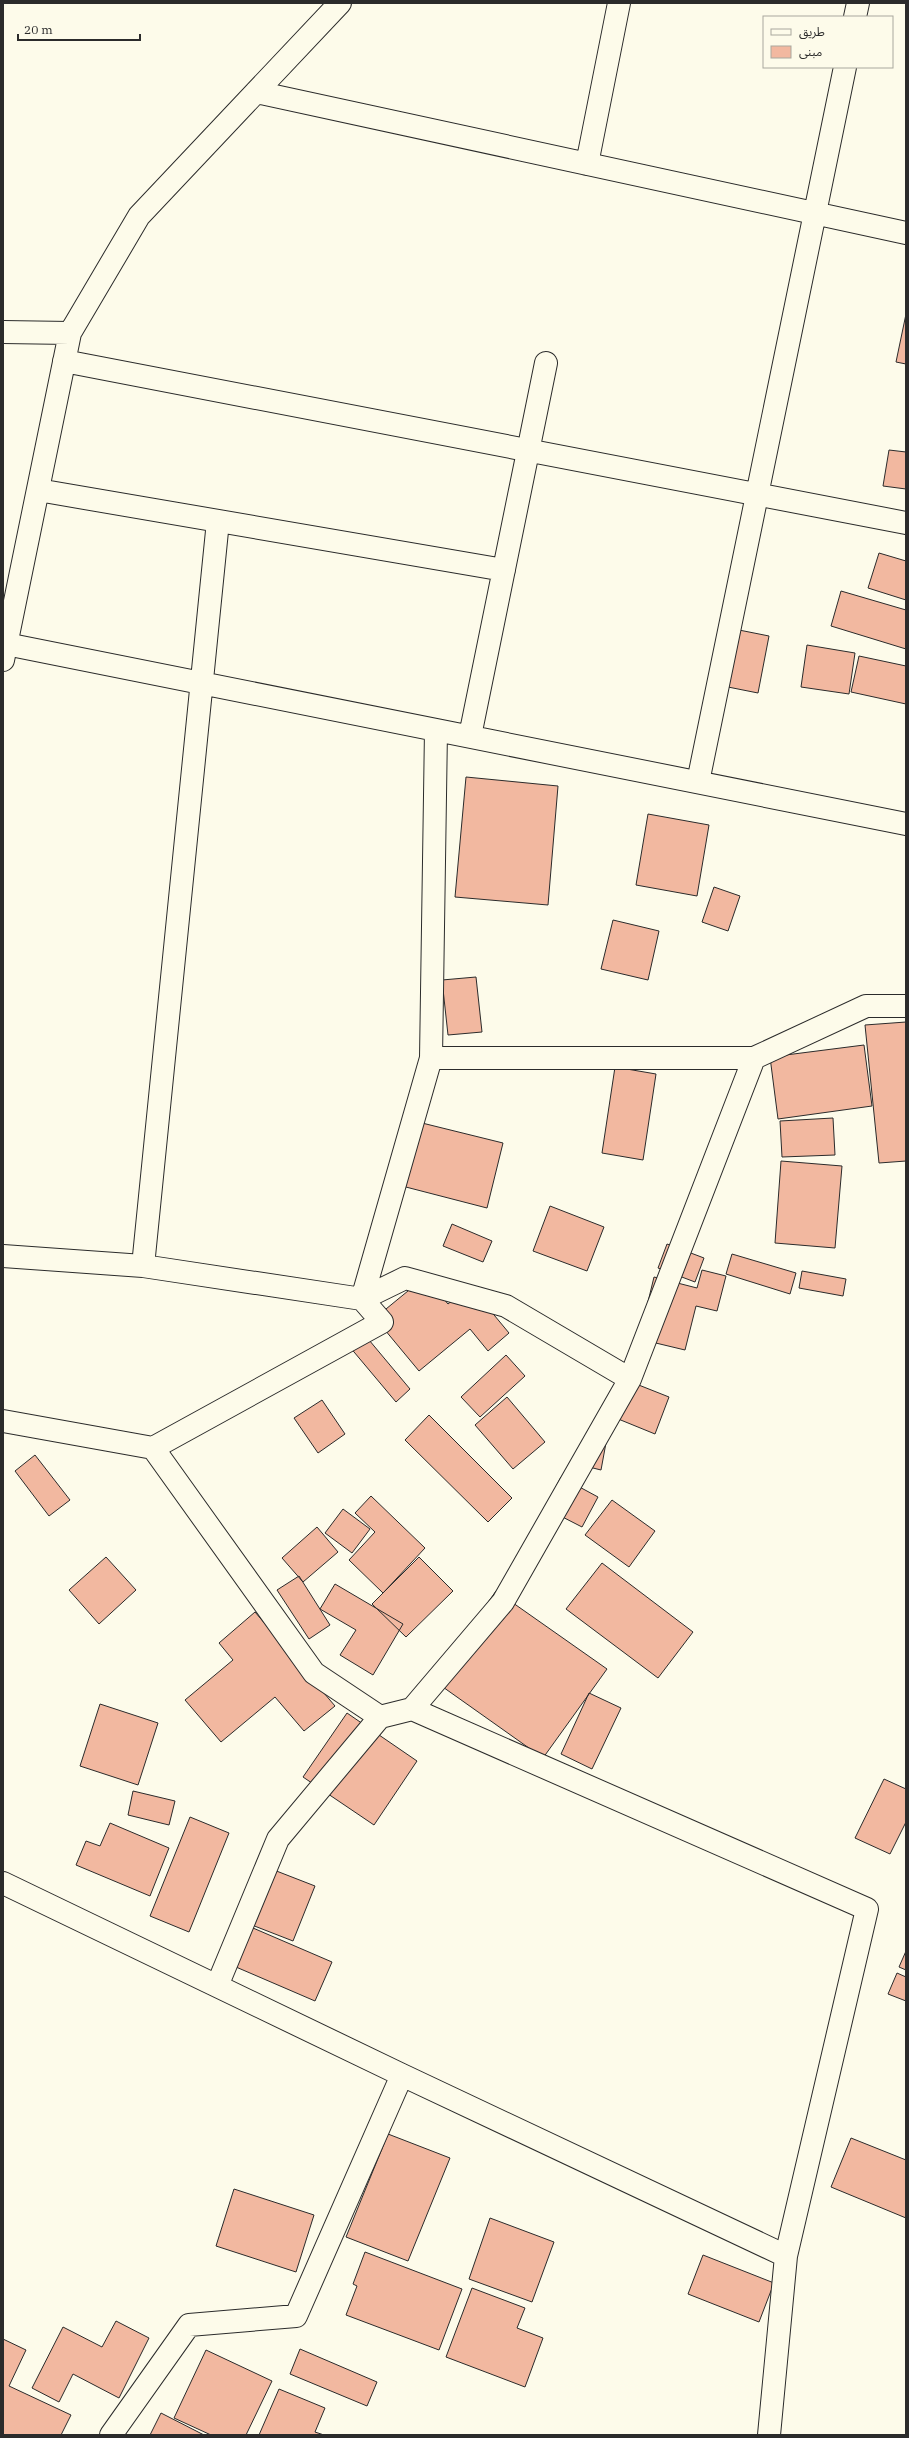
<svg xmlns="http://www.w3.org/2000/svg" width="909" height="2438" font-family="'IBM Plex Serif','Noto Sans Arabic',serif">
	<rect width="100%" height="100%" fill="#fdfbea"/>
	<path fill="#f2b8a0" stroke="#2b2b2b" d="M906,314V364L896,362Z
		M889,450L906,452V489L883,486Z
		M879,553L906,561V600L868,588Z
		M841,591L906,610V649L831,626Z
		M734,629L769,636L758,693L723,686Z
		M807,645L855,653L849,694L801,687Z
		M859,656L906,666V704L851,692Z
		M466,777L558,786L548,905L455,897Z
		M648,814L709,825L697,896L636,885Z
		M714,887L740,896L728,931L702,922Z
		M613,920L659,931L648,980L601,969Z
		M476,977L482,1032L448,1035L442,980Z
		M906,1022V1161L879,1163L865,1025Z
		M864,1045L872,1106L778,1119L770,1057Z
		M615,1067L656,1074L643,1160L602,1153Z
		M833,1118L835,1155L782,1157L780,1121Z
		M418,1122L503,1143L487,1208L402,1186Z
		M781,1161L842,1166L835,1248L775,1243Z
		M550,1206L604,1227L587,1271L533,1251Z
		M452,1224L492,1241L483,1262L443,1246Z
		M667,1244L704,1258L695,1282L658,1268Z
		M732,1254L796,1273L790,1294L726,1274Z
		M702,1270L726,1276L717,1311L696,1306L685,1350L639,1339L654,1277L697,1288Z
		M802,1271L846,1279L843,1296L799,1288Z
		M425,1277L448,1304L470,1286L509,1333L488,1351L470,1329L419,1371L375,1318Z
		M364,1334L410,1389L396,1402L349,1346Z
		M506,1355L525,1376L480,1417L461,1397Z
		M621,1378L669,1397L655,1434L606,1414Z
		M507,1397L545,1442L513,1469L475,1425Z
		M322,1400L345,1434L318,1453L294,1418Z
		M429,1415L512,1498L488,1522L405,1440Z
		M589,1428L608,1432L601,1470L581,1465Z
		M35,1455L70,1500L49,1516L15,1471Z
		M561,1477L598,1497L582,1527L545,1508Z
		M371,1496L425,1548L383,1593L349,1560L375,1532L355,1513Z
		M612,1500L655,1531L629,1567L585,1535Z
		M343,1509L370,1529L352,1553L325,1533Z
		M317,1527L338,1552L303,1582L282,1558Z
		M106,1557L136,1590L99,1624L69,1590Z
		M419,1557L453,1591L406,1637L372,1604Z
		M602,1563L693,1632L658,1678L566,1609Z
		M299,1576L330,1625L309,1639L277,1590Z
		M335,1584L403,1624L373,1675L340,1655L356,1630L320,1609Z
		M496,1591L607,1669L543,1758L433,1680Z
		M255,1612L335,1706L304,1731L275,1697L221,1742L185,1700L233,1660L219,1643Z
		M589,1693L621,1708L592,1769L561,1754Z
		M100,1704L158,1723L138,1785L80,1766Z
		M347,1713L417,1761L374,1825L303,1777Z
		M884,1779L906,1789V1822L890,1854L855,1838Z
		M133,1791L175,1801L169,1825L128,1815Z
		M190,1817L229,1833L189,1932L150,1916Z
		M110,1823L169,1848L150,1896L76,1865L86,1841L100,1846Z
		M261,1865L315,1886L293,1941L239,1920Z
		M246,1925L332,1962L315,2001L229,1964Z
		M906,1951V1970L899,1967Z
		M897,1973L906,1977V2001L888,1994Z
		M388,2134L450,2158L408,2261L346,2237Z
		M851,2138L906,2160V2218L831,2187Z
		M234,2189L314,2215L296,2272L216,2246Z
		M490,2218L554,2242L532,2302L469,2279Z
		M365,2252L462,2289L439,2350L346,2315L357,2286L353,2284Z
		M703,2255L774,2283L759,2322L688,2294Z
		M472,2288L525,2308L517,2328L543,2338L525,2387L446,2357Z
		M116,2321L149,2338L119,2398L73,2374L59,2402L32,2388L63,2327L102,2347Z
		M3,2339L26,2350L9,2386L71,2415L61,2435H3Z
		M300,2349L377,2382L367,2406L290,2374Z
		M206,2350L272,2381L246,2435H211L174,2418Z
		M279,2389L325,2408L315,2432L324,2435H259Z
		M161,2413L204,2435H150Z"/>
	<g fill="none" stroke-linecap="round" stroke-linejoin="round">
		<defs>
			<path id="street" d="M855,17L858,3
				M256,92L906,233
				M587,164L619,3
				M3,332L70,333
				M64,361L906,523
				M38,490L504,570
				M6,644L906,824
				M3,660L70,333L139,216L340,3
				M470,736L546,363
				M698,782L845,67
				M431,1058H754L866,1006H906
				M3,1256L143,1266L362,1299L405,1278L506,1306L630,1379
				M143,1266L218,521
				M362,1299L431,1058L436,730
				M3,1421L153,1448L382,1322L362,1299
				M153,1448L314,1673L380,1717
				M412,1709L867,1909L786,2256L769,2435
				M3,1883L402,2075L786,2256
				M217,1986L278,1839L380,1717L412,1709L503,1602L630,1379L754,1058
				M111,2435L189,2325L296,2316L402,2075"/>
		</defs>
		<use href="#street" stroke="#2b2b2b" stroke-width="24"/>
		<use href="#street" stroke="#fdfbea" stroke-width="22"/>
	</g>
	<rect width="909" height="2438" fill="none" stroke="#2b2b2b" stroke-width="8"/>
	<rect x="763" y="16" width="130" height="52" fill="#fdfbea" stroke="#a9a89e"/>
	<rect x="771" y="29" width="20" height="6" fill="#fdfbea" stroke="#a9a89e"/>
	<text x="799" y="36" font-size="12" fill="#2b2b2b">طريق</text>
	<rect x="771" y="46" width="20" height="12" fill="#f2b8a0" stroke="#a9a89e"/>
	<text x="799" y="56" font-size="12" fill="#2b2b2b">مبنى</text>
	<path d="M18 34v6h122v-6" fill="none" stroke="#2b2b2b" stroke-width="2"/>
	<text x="24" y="34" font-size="12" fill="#2b2b2b" stroke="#fdfbea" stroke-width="3" paint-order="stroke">20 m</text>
</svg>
